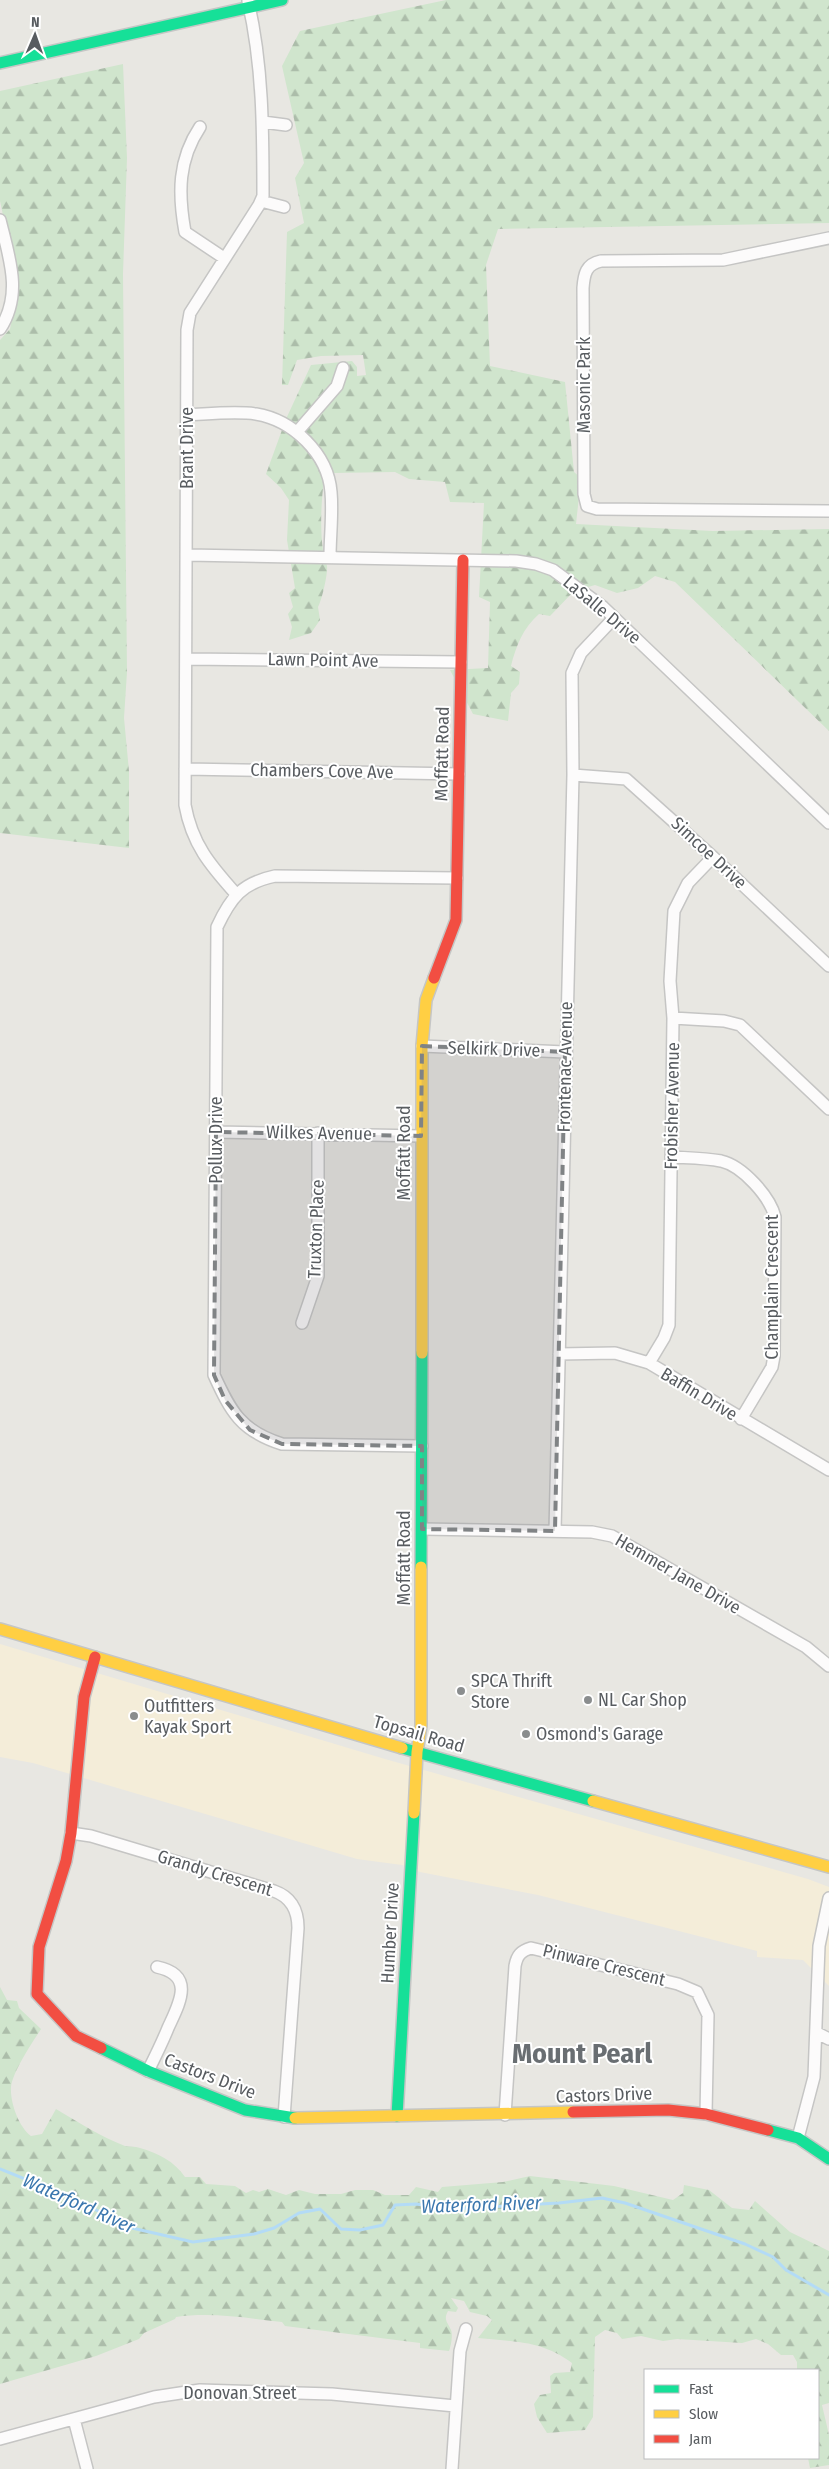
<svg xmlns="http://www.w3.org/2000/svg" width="829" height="2469" font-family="'Fira Sans Condensed',sans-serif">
	<defs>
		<pattern id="forest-firs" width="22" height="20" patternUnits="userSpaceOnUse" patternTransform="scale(1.25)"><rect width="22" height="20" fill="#d0e5cd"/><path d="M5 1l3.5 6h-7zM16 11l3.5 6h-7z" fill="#acbdaa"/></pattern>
	</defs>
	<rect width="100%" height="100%" fill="#e8e7e2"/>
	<path fill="#f4edd9" d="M0,1644L385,1759L808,1879L829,1887V1986L803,1960L757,1957V1951L538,1895L420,1872L402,1865L357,1859L33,1763L0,1757Z"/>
	<path fill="url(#forest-firs)" d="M446,0H829V223L498,229L486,265L490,366L565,382L574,472L581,478L576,524L713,531L829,529V731L675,582L655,576L638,588L617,593L595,585L574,591L550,616L539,614C523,628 516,646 511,666L520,672L519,684L511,693L508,721L473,714L450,670L488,668L490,602L479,597L484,503L450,502L445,482L409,479L395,472L334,473L324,480C321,503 320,528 323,551C324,556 326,561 327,566C328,573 322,600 318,607L320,620L311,633L289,640L292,627L288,614L293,607L289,593L295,588L287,540L289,500L281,488L266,474L286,419L311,365L352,361L357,367V376L366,375L363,355L321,356L297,360L288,385H282L287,232L304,223L295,178L304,163L282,66L300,31Z
		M123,64L127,158L123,274L127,672L124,718L129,771V848L0,833V340L10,329L18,287L0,201V91Z
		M0,1987L7,2000L17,2001L19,2008L41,2029C32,2043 13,2071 11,2087C10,2103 19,2127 31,2136L42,2134L56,2109C78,2122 101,2137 125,2146C130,2147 135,2146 140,2148C158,2153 174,2161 185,2177H200L206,2184L235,2186L246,2193L253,2190L259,2192L268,2189L286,2195L299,2190L315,2194H341L355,2190H373L385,2195H409L416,2187L438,2192L442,2187L503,2182L530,2176L614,2186L673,2200L683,2193L684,2185L709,2190L732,2208L749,2210L755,2201L790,2232L829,2251V2403L822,2405L829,2435V2465L810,2468L808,2458H818V2370H797V2362L793,2355H781L768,2344L756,2339L742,2343L677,2339L663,2341L641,2336L622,2339L617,2333L605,2330L595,2337L593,2417L585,2430L547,2433L537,2417L534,2404L540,2395L551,2393L550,2376L554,2373L570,2372L572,2363C541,2340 515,2342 478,2338L492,2320L487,2316L470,2312L464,2301L451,2298L458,2308L456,2312L448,2311C443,2320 448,2323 451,2330C453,2335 451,2346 449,2351L420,2348V2343L285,2326L282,2322C247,2318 211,2312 176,2317L175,2319L144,2333L139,2339L96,2356L0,2384Z"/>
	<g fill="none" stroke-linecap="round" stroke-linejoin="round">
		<path stroke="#b3dbf6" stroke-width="3" d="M0,2169L72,2198L132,2228L193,2242L254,2234L274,2228L299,2213L320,2209L341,2229L360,2230L383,2225L395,2205L416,2204L451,2209L559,2203L602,2198L625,2203L745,2244L773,2257L786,2270L829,2295"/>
		<defs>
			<path id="street" d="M263,122L286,125
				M200,127C178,160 178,193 185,232L224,258
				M261,201L284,207
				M0,220C9,257 23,294 0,329
				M829,238L723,260L601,261C586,264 584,274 583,288L584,494L587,506L597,509L829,511
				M187,415C209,414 234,411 256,414C293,420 328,454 331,492C333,513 330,536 330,557
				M297,432L337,386L343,368
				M187,555L516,561L536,564L553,570L603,607L829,823
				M186,659L461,662
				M185,769L459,774
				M573,775L626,779L713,857L829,966
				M236,894C210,865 192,844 185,805L187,330L190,313L259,205L263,196C263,131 263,65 248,1
				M673,1018L724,1021L740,1025L829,1109
				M422,1046L565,1052
				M216,1132L421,1136
				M671,1157C688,1158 705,1158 721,1161C743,1166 770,1197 775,1217L774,1356L772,1367L741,1419
				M302,1323L318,1276V1133
				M559,1354L615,1353L649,1363L829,1470
				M649,1363L664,1338L669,1325L673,1018L670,981L674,911L688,883L713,857
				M422,1446L282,1444C241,1431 231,1412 214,1375L217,927C231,897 242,883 275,876L457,878
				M422,1529L592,1532L612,1536L806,1647L829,1666
				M555,1531L573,775L572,673L581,653L614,618
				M71,1833L91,1836L274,1891C291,1897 298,1910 298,1928L284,2117
				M817,2033L829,2039
				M148,2071C155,2057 162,2043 168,2028C179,2004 196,1975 157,1967
				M505,2115L515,1966C517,1955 521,1951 531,1948L678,1984L697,1992L708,2015L706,2114
				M798,2138L814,2077L819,1946L829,1898
				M74,2419L87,2469
				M0,2439L154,2397L200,2390L332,2394L455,2406
				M452,2469L460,2351L466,2329"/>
			<path id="fast" d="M0,63L282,0
				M421,1567L422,1353
				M402,1748L593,1801
				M101,2048L148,2071L245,2110L295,2118
				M397,2116L414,1813
				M768,2130L798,2138L829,2159"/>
			<path id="slow" d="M422,1353V1046L426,1000L434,978
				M0,1629L402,1748
				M593,1801L829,1867
				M414,1813L417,1752L421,1726V1567
				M295,2118L573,2112"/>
			<path id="jam" d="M434,978L456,920L463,560
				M95,1657L84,1697L71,1833L66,1861L39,1947L37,1994L76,2036L101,2048
				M573,2112L668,2110L706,2114L768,2130"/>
		</defs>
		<use href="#street" stroke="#c5c5c4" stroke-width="14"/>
		<use href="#fast" stroke="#c5c6c5" stroke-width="14"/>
		<use href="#slow" stroke="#c5c6c5" stroke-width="14"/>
		<use href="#jam" stroke="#c5c6c5" stroke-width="14"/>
		<use href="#street" stroke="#fcfbfb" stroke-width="11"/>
		<use href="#fast" stroke="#16e098" stroke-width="11"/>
		<use href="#slow" stroke="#ffcf43" stroke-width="11"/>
		<use href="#jam" stroke="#f24e42" stroke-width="11"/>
	</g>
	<path fill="#808385" fill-opacity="0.2" stroke="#808385" stroke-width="4" stroke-dasharray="10 6" stroke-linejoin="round" d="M422,1046L565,1052L555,1531L422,1529V1446L282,1444L250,1430L225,1400L214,1375L216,1132L421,1136Z"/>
	<g fill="#8a8d8e" stroke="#fff" stroke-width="2">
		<circle cx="461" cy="1691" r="5"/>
		<circle cx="588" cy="1700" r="5"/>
		<circle cx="134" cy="1716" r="5"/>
		<circle cx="526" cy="1734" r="5"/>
	</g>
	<g text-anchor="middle" stroke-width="4" stroke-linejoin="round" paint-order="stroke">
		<g font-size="18" fill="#585c60" stroke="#fff">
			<text transform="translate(584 385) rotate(-90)" y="6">Masonic Park</text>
			<text transform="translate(187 448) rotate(-90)" y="6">Brant Drive</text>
			<text transform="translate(602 610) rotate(40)" y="6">LaSalle Drive</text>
			<text transform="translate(323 660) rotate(1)" y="6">Lawn Point Ave</text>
			<text transform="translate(442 754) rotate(-89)" y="6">Moffatt Road</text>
			<text transform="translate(322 771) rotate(1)" y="6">Chambers Cove Ave</text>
			<text transform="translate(709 853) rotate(43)" y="6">Simcoe Drive</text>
			<text transform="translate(494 1049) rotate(2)" y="6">Selkirk Drive</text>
			<text transform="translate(565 1067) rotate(-89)" y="6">Frontenac Avenue</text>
			<text transform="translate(672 1106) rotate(-89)" y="6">Frobisher Avenue</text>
			<text transform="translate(319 1133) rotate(1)" y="6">Wilkes Avenue</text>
			<text transform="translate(216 1140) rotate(-90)" y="6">Pollux Drive</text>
			<text transform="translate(404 1153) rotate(-90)" y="6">Moffatt Road</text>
			<text transform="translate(316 1229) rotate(-88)" y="6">Truxton Place</text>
			<text transform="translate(772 1287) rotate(-90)" y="6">Champlain Crescent</text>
			<text transform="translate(699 1394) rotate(31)" y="6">Baffin Drive</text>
			<text transform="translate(404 1558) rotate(-90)" y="6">Moffatt Road</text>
			<text transform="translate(678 1574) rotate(30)" y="6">Hemmer Jane Drive</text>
			<text transform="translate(419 1734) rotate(16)" y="6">Topsail Road</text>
			<text transform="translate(215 1873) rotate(17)" y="6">Grandy Crescent</text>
			<text transform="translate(390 1933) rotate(-87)" y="6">Humber Drive</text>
			<text transform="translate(604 1965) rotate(14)" y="6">Pinware Crescent</text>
			<text transform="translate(210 2076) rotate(21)" y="6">Castors Drive</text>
			<text transform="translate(604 2095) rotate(-2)" y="6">Castors Drive</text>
			<text x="240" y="2399">Donovan Street</text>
		</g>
		<g font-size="18" fill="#585c60" stroke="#fff" text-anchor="start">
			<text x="471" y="1687">SPCA Thrift<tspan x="471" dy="21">Store</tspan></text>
			<text x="598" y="1706">NL Car Shop</text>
			<text x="144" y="1712">Outfitters<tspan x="144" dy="21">Kayak Sport</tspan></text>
			<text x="536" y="1740">Osmond's Garage</text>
		</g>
		<g font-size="19" font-style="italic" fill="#3b77ae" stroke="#fff">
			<text transform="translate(79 2203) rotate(24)" y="7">Waterford River</text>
			<text transform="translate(481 2204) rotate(-2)" y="7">Waterford River</text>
		</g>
		<g font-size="28" font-weight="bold" fill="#696e72" stroke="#fff">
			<text x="582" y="2063">Mount Pearl</text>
		</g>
	</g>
	<rect x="644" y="2369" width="175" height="90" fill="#ffffff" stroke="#bcbebf"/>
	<rect x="654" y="2385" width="25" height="8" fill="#16e098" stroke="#bcbebf"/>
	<text x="689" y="2394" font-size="15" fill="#585c60">Fast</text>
	<rect x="654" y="2410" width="25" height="8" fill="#ffcf43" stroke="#bcbebf"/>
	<text x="689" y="2419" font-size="15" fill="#585c60">Slow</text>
	<rect x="654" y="2435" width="25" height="8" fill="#f24e42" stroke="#bcbebf"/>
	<text x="689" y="2444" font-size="15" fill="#585c60">Jam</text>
	<g transform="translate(35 35) rotate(2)" stroke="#ffffff" stroke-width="4" paint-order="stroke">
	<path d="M0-4L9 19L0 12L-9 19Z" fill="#585c60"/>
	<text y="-8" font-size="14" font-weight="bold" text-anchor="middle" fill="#585c60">N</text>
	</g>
</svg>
